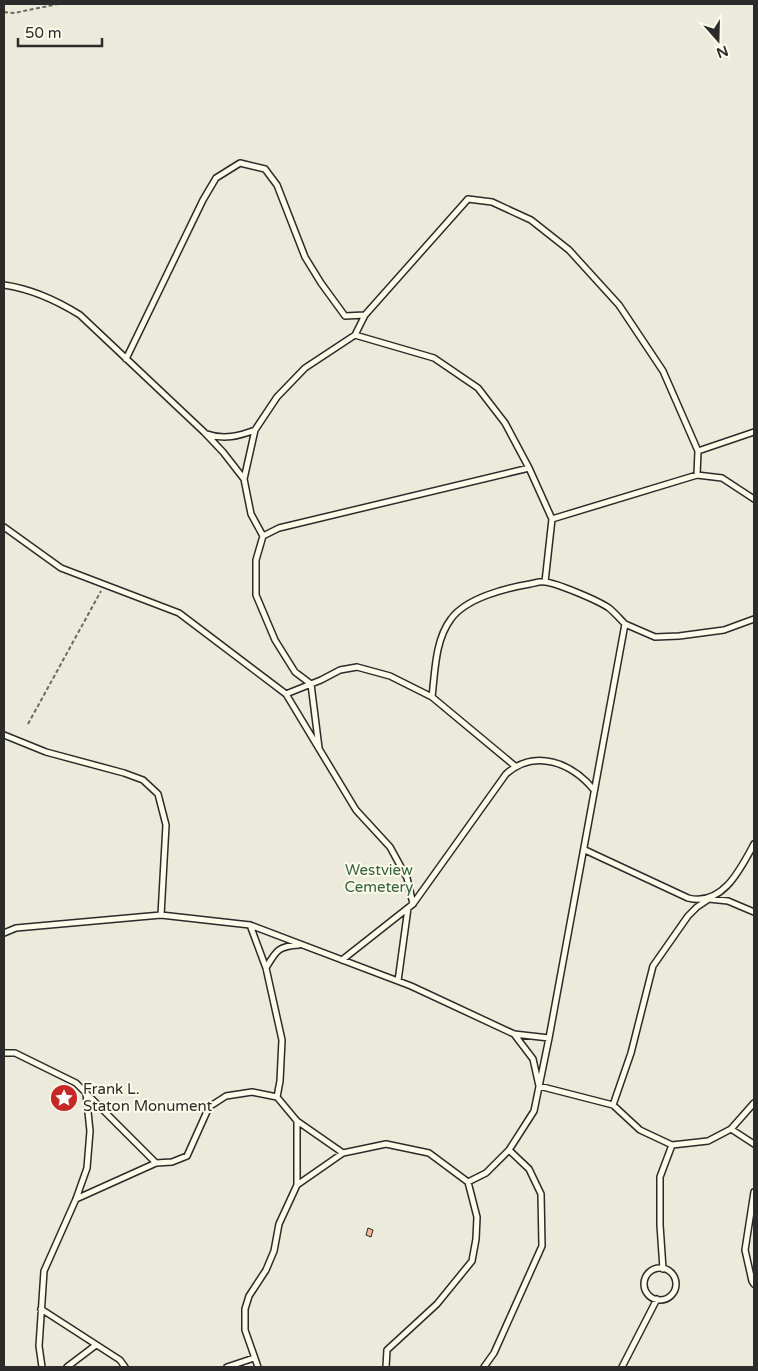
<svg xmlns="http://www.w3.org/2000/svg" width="758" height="1371" font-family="'Varela Round',sans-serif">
	<rect width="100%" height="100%" fill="#fdfbea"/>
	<path fill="#ecebdb" stroke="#74746e" d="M4,4H754V1367H4Z"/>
	<path fill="#f2b8a0" stroke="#2b2b2b" d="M368,1228L373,1230L371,1237L366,1235Z"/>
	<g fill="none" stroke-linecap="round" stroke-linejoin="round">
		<defs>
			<path id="service" d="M4,285C32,289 56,300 80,315L204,432L223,452L244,479
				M355,335L365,315L468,199L492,202L531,220L569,250L619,305L663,371L698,451L697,475
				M126,359L203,200L216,178L240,163L265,169L277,185L305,257L321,283L345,316L365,315
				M207,434C224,440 239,436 255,430
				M698,451L754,432
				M552,519L697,475L722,478L754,499
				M4,527L61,568L179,613L286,694L356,810L390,847L407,878L413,904
				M263,536L279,528L529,468L552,519L545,582
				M286,694L321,680L340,670L357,667L390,676L432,697L515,766
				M432,697C435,672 435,640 451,619C466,598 506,588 530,584C535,583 541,581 545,582C557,583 599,601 609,608C615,613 620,619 625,624
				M4,735L46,752L124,773L143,780L158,794L166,825L161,915
				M319,748L311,684L295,672L275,640L256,595V560L263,536L251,514L244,479L255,430L277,397L305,368L355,335L434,358L478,388L505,423L529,468
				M585,850L688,898C722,907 740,870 754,844
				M250,925L266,968L282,1040L280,1081L277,1097
				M4,933L16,928L161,915L250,925L411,986L514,1034L549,1038L625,624L655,637L679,636L724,630L754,619
				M342,960L413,904L506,774C535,748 572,763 594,790
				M266,968C276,951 278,946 299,945
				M398,981L408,908
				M514,1034L533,1059L539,1086L613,1105L640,1130L672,1145L708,1141L731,1129L754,1103
				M4,1053H15L76,1083L86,1093L90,1131L87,1168L76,1199L44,1271L39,1346L42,1367
				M86,1093L156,1163
				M613,1105L631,1053L653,966L688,916L697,907L709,899L728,901L754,912
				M731,1129L754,1144
				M297,1185L343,1153L386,1144L429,1153L468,1182L486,1173L509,1150L534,1111L549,1038
				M754,1192L745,1250L752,1281L754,1284
				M76,1199L156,1163L172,1162L187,1156L209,1107L226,1096L252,1092L277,1097L297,1121L343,1153
				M644 1284a16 16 0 1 1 32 0a16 16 0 1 1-32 0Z
				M663,1269L660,1225V1177L672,1145
				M41,1309L120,1360L125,1367
				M67,1367L96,1345
				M227,1367L254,1358
				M258,1367L245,1330V1309L249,1296L266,1270L274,1251L279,1224L297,1185V1121
				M386,1367L387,1350L437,1304L472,1261L476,1239L477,1217L468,1182
				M484,1367L494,1353L542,1246L541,1194L529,1169L509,1150
				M622,1367L657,1299"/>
		</defs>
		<use href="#service" stroke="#2b2b2b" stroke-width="8"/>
		<path stroke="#6a6964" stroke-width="2" stroke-dasharray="4 2.5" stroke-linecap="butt" d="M4,12L14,13L58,4
			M28,724L101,591"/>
		<use href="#service" stroke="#fdfbea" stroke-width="5"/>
	</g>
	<defs>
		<symbol id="sight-disc" viewBox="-11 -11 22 22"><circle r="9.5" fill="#c62828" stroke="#fdfbea"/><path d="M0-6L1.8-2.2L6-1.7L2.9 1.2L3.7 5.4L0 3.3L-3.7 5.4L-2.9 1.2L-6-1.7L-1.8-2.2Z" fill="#fff"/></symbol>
	</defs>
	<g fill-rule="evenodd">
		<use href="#sight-disc" x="48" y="1082" width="32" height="32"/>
	</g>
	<g text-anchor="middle" stroke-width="4" stroke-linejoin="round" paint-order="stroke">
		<g font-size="15" fill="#34623c" stroke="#fdfbea">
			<text x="379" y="875">Westview<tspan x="379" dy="17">Cemetery</tspan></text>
		</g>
		<g font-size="15" fill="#2b2b2b" stroke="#fdfbea" text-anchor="start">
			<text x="83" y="1094">Frank L.<tspan x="83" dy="17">Staton Monument</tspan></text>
		</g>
	</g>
	<rect width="758" height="1371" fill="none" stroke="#2b2b2b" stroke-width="10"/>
	<g transform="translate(718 40) rotate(160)" stroke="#fdfbea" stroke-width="4" paint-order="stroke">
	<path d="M0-4L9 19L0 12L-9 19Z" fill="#2b2b2b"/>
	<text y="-8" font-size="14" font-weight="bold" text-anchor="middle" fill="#2b2b2b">N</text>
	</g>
	<path d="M18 38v8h84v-8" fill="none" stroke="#2b2b2b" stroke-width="2.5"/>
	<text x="25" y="38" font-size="15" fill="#2b2b2b" stroke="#fdfbea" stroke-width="4" paint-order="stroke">50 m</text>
</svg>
